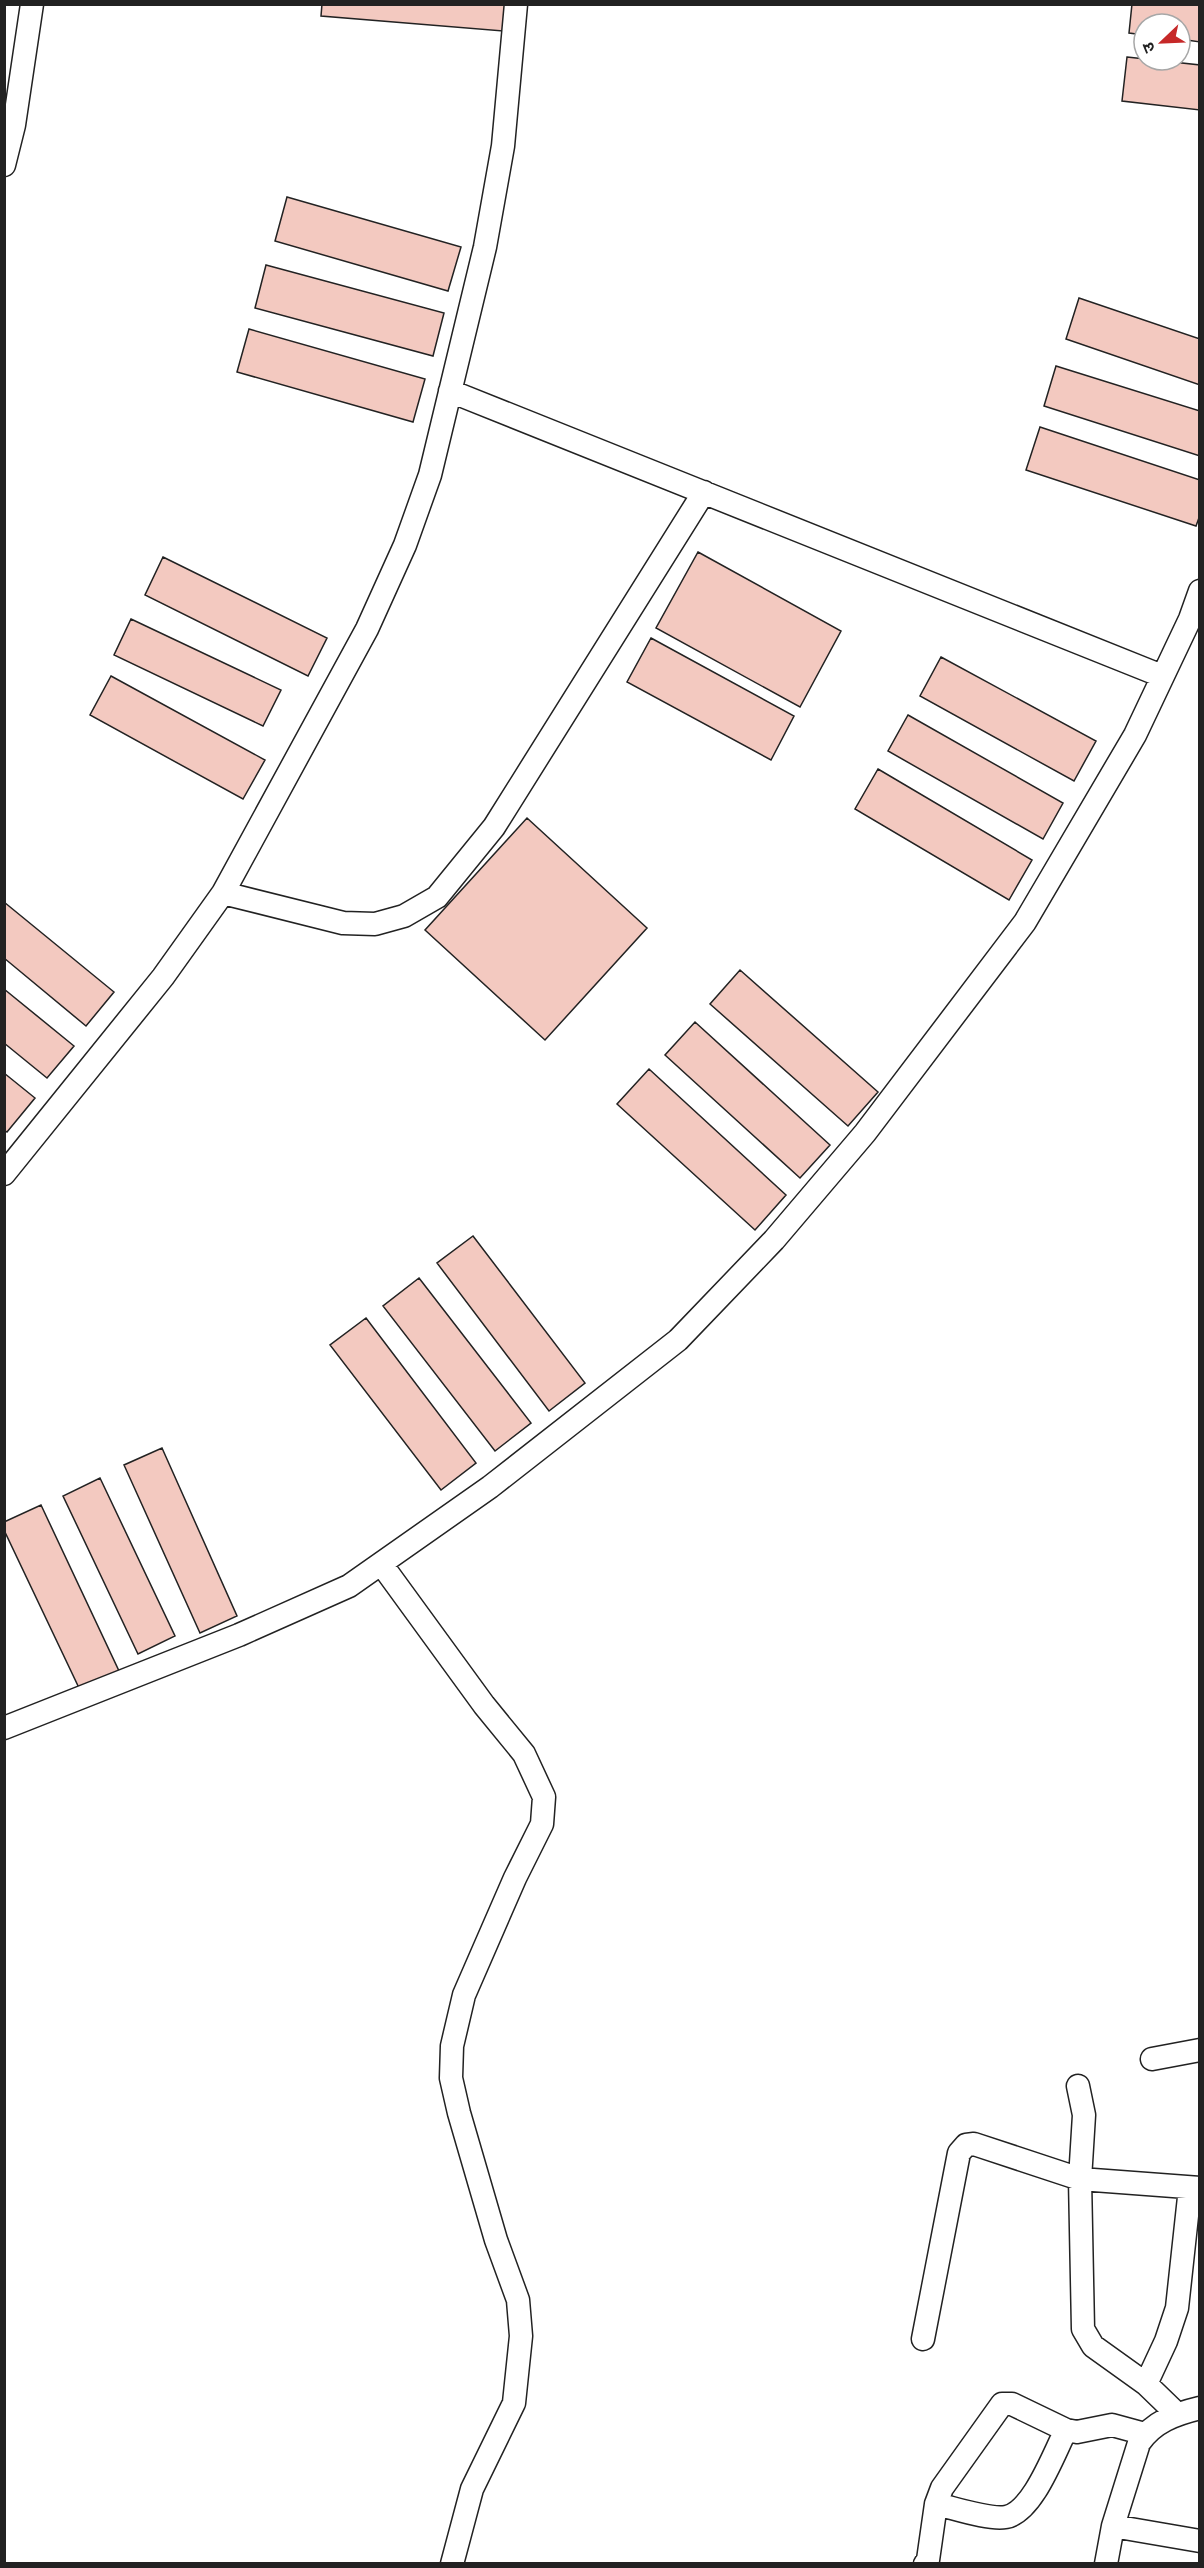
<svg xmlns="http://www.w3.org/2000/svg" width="1204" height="2568" font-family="Inter,'Noto Sans Devanagari',sans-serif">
	<rect width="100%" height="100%" fill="#fff"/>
	<path fill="#f3c9c0" stroke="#222" stroke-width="1.5" d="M322,4H505L503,31L321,16Z
		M1132,4H1200V42L1180,39V24H1144V35L1129,33Z
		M1127,57L1200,65V110L1122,101Z
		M287,197L461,247L448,291L275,241Z
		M266,265L444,313L433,356L255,308Z
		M1079,298L1200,339V385L1066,339Z
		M249,329L425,379L413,422L237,372Z
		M1056,366L1200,411V456L1044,406Z
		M1040,427L1200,480V515L1196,526L1026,470Z
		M698,552L841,631L800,707L656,628Z
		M163,557L327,638L308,676L145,595Z
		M131,619L281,690L263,726L114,655Z
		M651,638L794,716L771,760L627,682Z
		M941,657L1096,741L1074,781L920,696Z
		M111,676L265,760L243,799L90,715Z
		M908,715L1063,803L1043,839L888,751Z
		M878,769L1032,860L1009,900L855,809Z
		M527,818L647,928L545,1040L425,930Z
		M4,902L114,992L86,1026L4,958Z
		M740,970L878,1092L848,1126L710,1004Z
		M4,989L74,1046L47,1078L4,1043Z
		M695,1022L830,1145L800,1178L665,1055Z
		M649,1069L786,1195L755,1230L617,1104Z
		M4,1073L35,1098L7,1132L4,1130Z
		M473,1236L585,1383L549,1411L437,1263Z
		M419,1278L531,1423L495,1451L383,1306Z
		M366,1318L476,1463L441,1490L330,1345Z
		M162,1448L237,1616L200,1633L124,1465Z
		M100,1478L175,1636L138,1654L63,1496Z
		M41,1505L119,1671L80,1690L4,1530V1522Z"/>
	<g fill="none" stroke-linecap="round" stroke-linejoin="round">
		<defs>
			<path id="minor" d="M4,165L14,125L32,4
				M450,391L1162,676
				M223,893L343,923L375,924L404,916L437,897L494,827L704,492
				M4,1174L163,977L223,893L367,629L405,545L430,475L485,247L503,146L516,4
				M382,1565L484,1705L524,1754L544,1797L542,1824L515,1878L464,1995L452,2046L451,2078L459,2113L496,2240L518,2300L521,2336L514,2403L472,2489L452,2564
				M4,1728L239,1635L349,1586L490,1487L678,1340L774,1240L865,1133L1025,922L1135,735L1190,619L1200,591
				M1152,2059L1200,2050
				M1078,2086L1084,2115L1080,2179L1083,2329L1093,2346L1146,2384L1177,2414
				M923,2339L959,2153L966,2145L974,2144L1080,2179L1200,2188
				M1146,2384L1166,2341L1177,2308L1190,2188
				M936,2504C954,2508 988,2520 1006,2517C1033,2512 1054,2453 1066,2430
				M1113,2526L1200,2541
				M925,2564L928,2560L936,2504L942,2488L1002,2404H1012L1066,2430L1077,2432L1112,2425L1145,2434
				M1106,2564L1113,2526L1139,2443C1153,2422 1175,2414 1200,2408"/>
		</defs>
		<use href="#minor" stroke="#222" stroke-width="25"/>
		<use href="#minor" stroke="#fff" stroke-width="22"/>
	</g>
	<rect width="1204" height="2568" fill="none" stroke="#222222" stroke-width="12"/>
	<g transform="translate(1162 42) rotate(247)"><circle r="28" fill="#ffffff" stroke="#a7a7a7" stroke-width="1.5"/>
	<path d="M0-4.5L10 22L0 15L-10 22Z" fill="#c62828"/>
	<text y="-9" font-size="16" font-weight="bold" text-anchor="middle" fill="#222222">उ</text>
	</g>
</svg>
